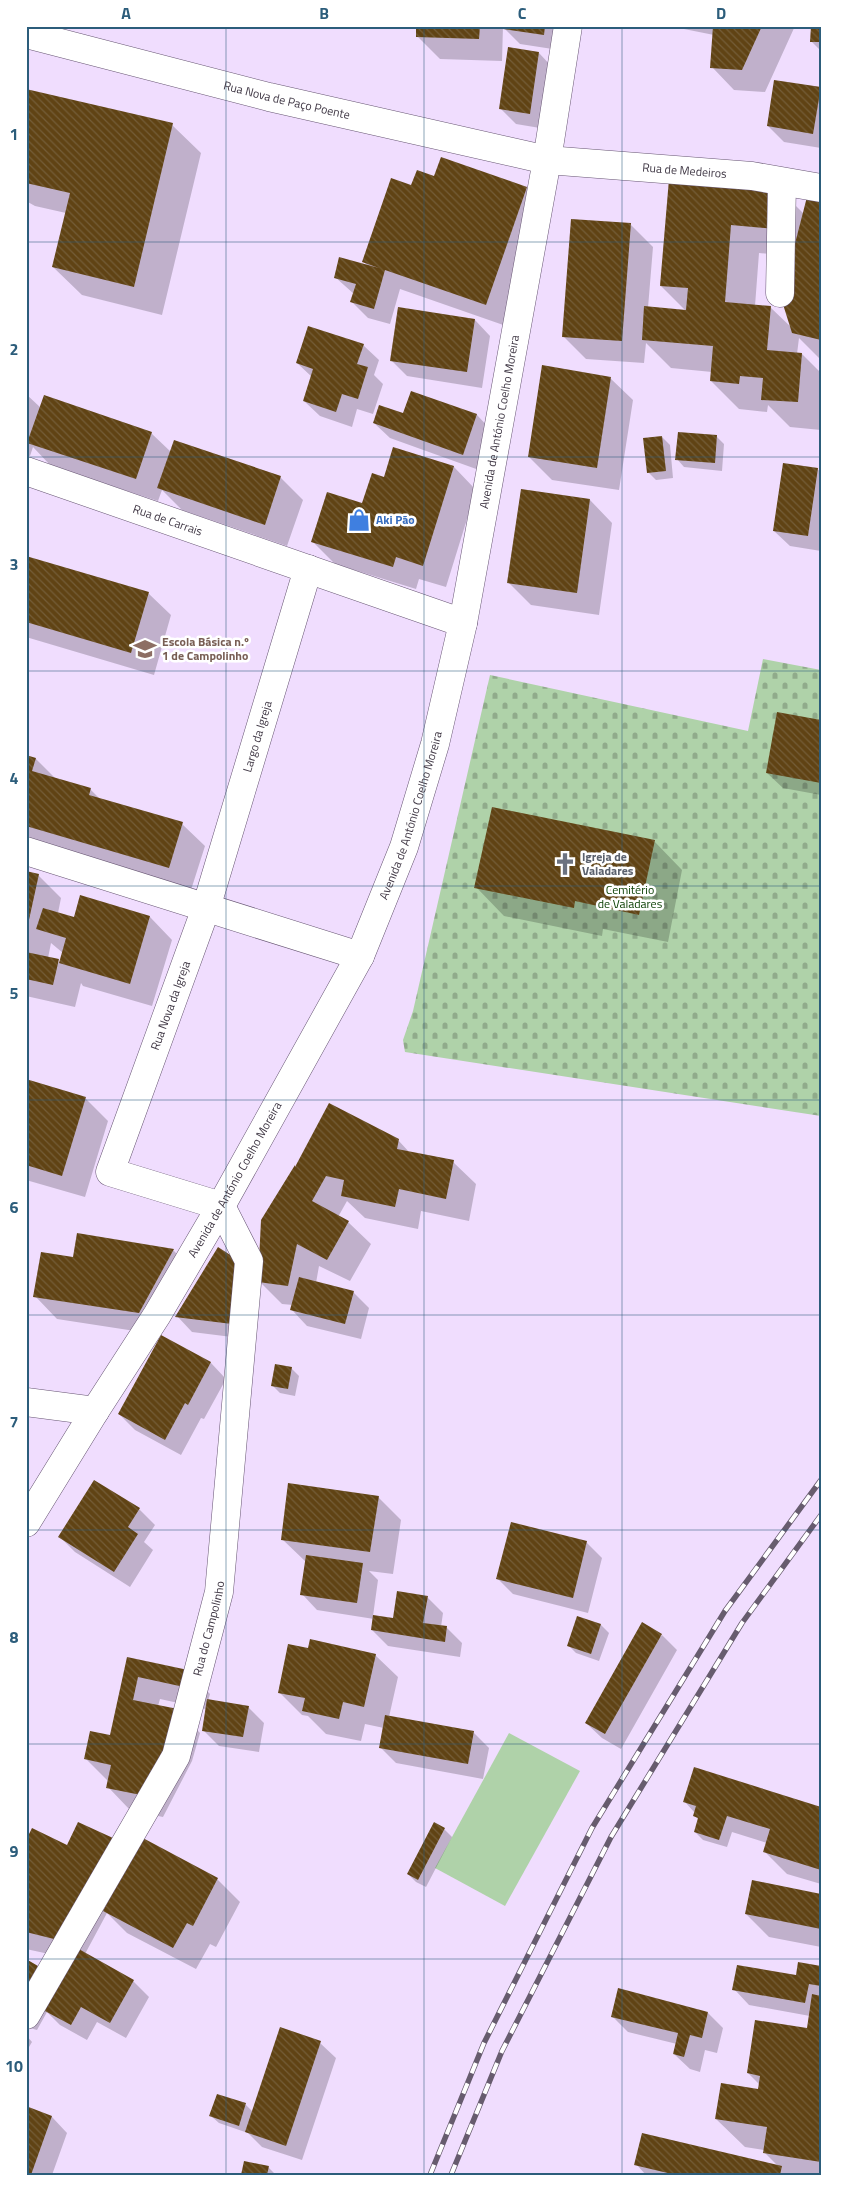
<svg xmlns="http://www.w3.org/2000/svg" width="847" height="2201" font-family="'Titillium Web',sans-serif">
	<defs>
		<pattern id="cemetery-stones" width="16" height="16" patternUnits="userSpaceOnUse" patternTransform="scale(1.25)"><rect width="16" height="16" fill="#afd2a9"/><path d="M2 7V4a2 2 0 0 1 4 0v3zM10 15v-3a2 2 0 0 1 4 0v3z" fill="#90ab8b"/></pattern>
		<pattern id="building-back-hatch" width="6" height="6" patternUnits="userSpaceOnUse" patternTransform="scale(1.25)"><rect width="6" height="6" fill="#604314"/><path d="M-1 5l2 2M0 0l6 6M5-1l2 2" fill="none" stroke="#745d38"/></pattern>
	</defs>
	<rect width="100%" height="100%" fill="#f0ddfe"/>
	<path fill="url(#cemetery-stones)" d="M763,659L821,670V1116L405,1052L403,1040L413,1011L490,675L748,731Z"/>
	<path fill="#afd2a9" d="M509,1733L580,1771L505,1906L435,1868Z"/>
	<path fill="#0003" fill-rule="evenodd" d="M418,26H503L502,61L440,59L417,36Z
		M505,26H563L559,50L520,44L503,27Z
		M669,26H795L765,92L734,90L712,67L714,35Z
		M821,26V51L811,41Z
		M539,53L554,69L546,129L516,124L500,108Z
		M820,88L821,148L784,142L768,126Z
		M26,90L172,125L201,153L162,315L82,295L53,267L66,213L35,206L26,201Z
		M442,158L527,188L549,210L509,327L400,289L390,324L368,318L352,302L354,294L335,277L369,267L364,262L412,187L435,177Z
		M670,180L779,189L804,214L821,198V360L799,338L797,354H802L821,373V430L790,427L768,405L767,412L739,409L711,381L712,372L671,368L646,343L644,363L586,359L563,336L630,224L653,247L648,308L687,312L661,286ZM759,253L793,256L792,328L770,307L755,306Z
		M475,320L490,336L482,388L407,376L391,360Z
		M363,345L379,360L374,375L383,384L373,414L357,409L352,427L320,416L304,401L312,377L297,363Z
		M610,378L633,400L619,490L552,480L529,457Z
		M26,394L41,408L151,433L171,452L280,477L303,500L287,546L182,510L162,490L158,501L51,466L33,447L30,456L26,455Z
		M404,414L477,415L492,431L479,470L390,438L374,423Z
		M662,437L670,445L673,478L656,480L648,472Z
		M717,437L724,444L722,471L684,467L677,459Z
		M454,467L476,490L446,587L419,579L416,589L335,564L313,542L363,505L385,478Z
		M817,469L821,472V551L790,546L774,531Z
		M522,490L590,500L612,523L599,615L531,605L508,582Z
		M26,557L148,593L171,615L154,675L26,637Z
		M821,721V795L783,788L767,773Z
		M26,756L36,759L56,779L90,789L101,800L182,824L205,846L191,890L26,841Z
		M654,841L682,870L668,942L603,929L602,936L504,916L476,887Z
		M26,873L38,875L61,898L58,913L74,919L150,917L172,940L152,1006L83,986L81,983L75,1007L26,996ZM51,943L63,953L60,963L48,958Z
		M26,1080L85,1098L108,1121L85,1197L26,1180Z
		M398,1140L410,1153L453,1162L476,1184L469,1221L421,1211L418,1229L365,1218L347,1201L338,1217L348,1222L371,1244L350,1281L319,1266L316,1283L353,1292L369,1308L361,1339L307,1326L292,1310L293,1305L282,1304L259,1281L296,1166Z
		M173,1250L196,1273L161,1335L57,1319L35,1296Z
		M253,1277L248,1339L192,1332L177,1316Z
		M161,1337L211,1363L226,1379L204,1419L201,1418L181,1455L135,1430L119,1414Z
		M291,1368L299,1376L295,1396L280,1393L273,1386Z
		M378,1497L401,1520L393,1574L369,1571L378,1580L373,1616L394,1619L427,1597L443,1613L441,1627L447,1628L462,1643L460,1657L388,1646L372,1630L374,1619L317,1610L302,1594L306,1562L282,1539Z
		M139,1509L155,1525L144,1542L153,1550L130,1587L75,1552L60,1537Z
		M586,1542L602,1558L588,1613L513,1594L497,1578Z
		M578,1617L601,1625L609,1633L599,1661L576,1653L568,1645Z
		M662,1635L677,1650L621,1749L602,1738L586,1723Z
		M309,1650L375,1655L398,1677L389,1717L473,1732L489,1748L483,1779L396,1763L380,1747L384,1728L365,1724L361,1741L326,1734L308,1716L302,1715L279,1692Z
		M128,1659L187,1671L210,1694L208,1701L248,1707L264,1723L259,1752L219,1746L203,1730L206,1709L160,1699L158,1706L177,1710L200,1733L192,1761L163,1817L130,1810L108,1787L109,1782L86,1759L111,1736Z
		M685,1802L821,1808V1884L787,1874L764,1851L767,1843L732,1832L727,1847L703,1840L695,1832L699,1820L694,1815L695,1813Z
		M434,1824L444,1829L452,1837L426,1887L416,1882L408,1874Z
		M112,1839L217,1879L240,1902L216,1947L210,1944L196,1969L127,1933L107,1913L85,1954L133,1981L149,1997L126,2038L97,2022L87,2040L60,2025L47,2012L37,2030L26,2027V1961L37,1967L57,1987L72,1959L26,1949V1843L68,1846Z
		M821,1895V1947L769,1937L746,1914Z
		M821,1968V2175H646L636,2164L779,2167L764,2152V2150L745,2147L716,2119L759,2090L760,2085L748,2073L808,2030L810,2016L749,2005L734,1989L797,1977Z
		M708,2013L723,2028L717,2053L705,2050L700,2072L690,2069L674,2054L677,2044L628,2032L613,2017Z
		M26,2035L32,2042L26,2052Z
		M320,2043L336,2058L302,2160L262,2147L248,2133L219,2123L211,2116L218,2095L246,2105L253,2112Z
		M26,2108L52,2117L67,2133L52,2175H26Z
		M268,2167L276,2175H242Z"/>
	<path fill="url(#building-back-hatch)" d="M416,26H480L479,39L416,37Z
		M503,26H545L544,35L503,29Z
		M713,26H762L742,70L710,68Z
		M811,26H821V42H810Z
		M508,47L539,52L530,114L499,109Z
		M774,80L821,87L813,134L767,126Z
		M26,89L173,123L134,287L52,267L70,193L26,183Z
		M441,157L527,187L486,305L385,270L374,309L350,302L356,284L334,278L339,257L379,268L362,262L391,178L411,185L417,170L434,176Z
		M669,179L779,188L775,229L731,225L725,302L771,306L767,350L802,353L798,402L761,400L763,378L740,376L739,384L710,381L713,346L642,340L644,306L686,310L688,288L660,286Z
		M808,193L821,197V340L792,333L781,298Z
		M571,219L631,223L622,341L562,337Z
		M398,307L475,319L467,372L390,361Z
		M308,326L364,344L357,364L368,367L358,399L342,394L336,412L303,401L313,369L296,363Z
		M542,365L611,377L597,468L528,457Z
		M411,391L477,414L463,455L373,423L379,405L403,413Z
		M44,395L152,432L136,479L27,443Z
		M678,432L717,435L715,463L675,460Z
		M662,436L666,471L647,473L643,438Z
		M174,440L281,476L265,525L157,488Z
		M393,447L454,466L423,566L396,557L393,567L311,542L327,492L362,503L372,473L384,477Z
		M783,463L818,468L808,536L773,531Z
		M521,489L590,499L577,593L507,583Z
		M26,556L149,592L131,653L26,622Z
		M777,712L821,720V783L766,773Z
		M26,755L36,758L32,771L91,788L89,795L183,822L169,868L26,826Z
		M492,807L655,840L639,915L575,901L574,908L474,888Z
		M26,871L39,874L27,929H26Z
		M80,895L150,916L130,984L59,963L66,938L36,929L43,908L74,917Z
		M26,952L59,959L53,985L26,979Z
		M26,1079L86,1097L62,1176L26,1165Z
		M329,1103L399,1139L397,1149L454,1160L446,1199L399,1189L395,1207L341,1196L344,1180L326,1176L312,1201L349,1221L327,1260L297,1244L288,1286L258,1282L261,1220L295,1165V1167Z
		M77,1233L174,1249L139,1313L33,1297L41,1252L73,1257Z
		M218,1247L238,1260L232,1324L175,1317Z
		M299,1277L354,1291L345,1324L290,1310Z
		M161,1335L211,1362L188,1405L185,1403L165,1440L118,1414Z
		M275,1364L292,1367L288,1389L271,1386Z
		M94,1480L140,1508L128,1527L138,1534L114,1572L58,1537Z
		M288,1483L379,1496L370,1552L281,1540Z
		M511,1522L587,1541L573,1598L496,1579Z
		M306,1555L363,1563L357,1603L300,1595Z
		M397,1591L428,1596L423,1623L447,1626L445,1642L371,1630L373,1615L393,1618Z
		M577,1616L601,1624L591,1654L567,1646Z
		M642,1622L662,1634L605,1734L585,1723Z
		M310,1639L376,1654L364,1707L343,1702L339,1719L302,1711L305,1698L278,1693L288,1644L308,1648Z
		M127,1657L188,1670L184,1687L138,1677L133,1700L178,1709L170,1738L141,1795L106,1788L111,1765L84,1759L90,1731L110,1735Z
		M207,1699L249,1706L243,1737L202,1731Z
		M385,1715L474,1731L468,1764L379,1748Z
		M694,1767L821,1807V1870L763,1852L770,1829L727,1816L719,1840L694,1832L698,1818L693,1816L696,1806L683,1802Z
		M78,1822L113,1838L58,1940L26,1932V1840L32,1828L67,1845Z
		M434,1822L445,1828L418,1880L407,1874Z
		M141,1837L218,1878L193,1926L187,1923L173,1948L103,1911Z
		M752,1880L821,1894V1929L745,1914Z
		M77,1948L134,1980L110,2023L81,2007L71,2025L43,2010Z
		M26,1959L38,1966L26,1987Z
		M798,1962L821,1966V1986L809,1984L805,2003L732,1990L737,1965L796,1975Z
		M618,1988L708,2012L702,2038L690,2035L684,2057L673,2054L678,2033L611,2017Z
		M812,1994L821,1996V2162L763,2153L767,2127L715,2119L721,2083L758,2089L760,2076L747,2073L755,2020L807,2028Z
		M280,2027L321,2041L286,2146L245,2132Z
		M217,2094L246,2103L239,2126L209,2116Z
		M26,2106L52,2116L31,2175H26Z
		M642,2133L782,2166L780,2175H676L634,2165Z
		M244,2161L269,2166L267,2175H241Z"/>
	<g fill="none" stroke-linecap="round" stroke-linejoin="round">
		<defs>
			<g id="minor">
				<path id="s1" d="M26,34L269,97L547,160L752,176L821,188"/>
				<path d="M780,293L782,182"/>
				<path id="s2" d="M26,471L463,623"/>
				<path d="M26,851L360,956"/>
				<path d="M26,1402L95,1411"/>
				<path id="s3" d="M26,2015L176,1756L219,1592L249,1261L221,1206L110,1172L206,908L308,569"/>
			</g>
			<g id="tertiary">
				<path id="s4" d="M26,1523L95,1411L157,1315L221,1206L360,956L404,847L435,744L463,623L547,160L568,26"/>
			</g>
		</defs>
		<use href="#minor" stroke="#675673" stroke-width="29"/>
		<use href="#tertiary" stroke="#675673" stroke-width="29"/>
		<use href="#minor" stroke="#fff" stroke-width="28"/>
		<use href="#tertiary" stroke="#fff" stroke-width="28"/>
		<defs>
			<path id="rail" d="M430,2175L484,2043L592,1828L725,1611L821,1480
				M451,2175L502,2051L611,1837L742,1623L821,1515"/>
		</defs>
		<use href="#rail" stroke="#675c6e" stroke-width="5.5"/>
		<use href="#rail" stroke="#fff" stroke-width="4" stroke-dasharray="11" stroke-linecap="butt"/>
	</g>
	<path fill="none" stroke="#2c5d7b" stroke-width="1" stroke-opacity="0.55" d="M226,26V2175M424,26V2175M622,26V2175M26,242H821M26,457H821M26,671H821M26,886H821M26,1100H821M26,1315H821M26,1530H821M26,1744H821M26,1959H821"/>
	<defs>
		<symbol id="shop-bare" viewBox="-9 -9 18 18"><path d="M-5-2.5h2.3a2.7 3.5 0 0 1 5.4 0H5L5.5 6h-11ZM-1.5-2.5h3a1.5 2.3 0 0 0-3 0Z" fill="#3f7fe0" stroke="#fff" stroke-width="2.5" paint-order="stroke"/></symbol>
		<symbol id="school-bare" viewBox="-9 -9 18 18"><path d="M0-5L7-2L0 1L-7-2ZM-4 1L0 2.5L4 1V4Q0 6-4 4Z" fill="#8d6e63" stroke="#fff" stroke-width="2.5" paint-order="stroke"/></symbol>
		<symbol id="church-bare" viewBox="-9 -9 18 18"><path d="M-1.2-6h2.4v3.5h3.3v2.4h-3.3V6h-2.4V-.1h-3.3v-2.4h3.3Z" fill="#6b7280" stroke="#fff" stroke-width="2.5" paint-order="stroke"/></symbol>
	</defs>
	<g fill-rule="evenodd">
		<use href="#shop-bare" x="343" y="504" width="32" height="32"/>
		<use href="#school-bare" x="129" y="633" width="32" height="32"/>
		<use href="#church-bare" x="549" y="848" width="32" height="32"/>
	</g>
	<g text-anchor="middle" stroke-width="5" stroke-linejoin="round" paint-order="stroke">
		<g font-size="12" fill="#403845" stroke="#fff">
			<text dy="4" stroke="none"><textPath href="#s1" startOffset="269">Rua Nova de Paço Poente</textPath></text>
			<text dy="4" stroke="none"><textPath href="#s1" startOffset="674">Rua de Medeiros</textPath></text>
			<text dy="4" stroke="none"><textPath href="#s4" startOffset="1212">Avenida de António Coelho Moreira</textPath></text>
			<text dy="4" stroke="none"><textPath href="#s2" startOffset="150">Rua de Carrais</textPath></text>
			<text dy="4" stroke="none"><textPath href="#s3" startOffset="1439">Largo da Igreja</textPath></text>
			<text dy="4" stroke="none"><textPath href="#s4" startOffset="808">Avenida de António Coelho Moreira</textPath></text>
			<text dy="4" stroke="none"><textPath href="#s3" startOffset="1156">Rua Nova da Igreja</textPath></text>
			<text dy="4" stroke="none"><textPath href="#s4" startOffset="402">Avenida de António Coelho Moreira</textPath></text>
			<text dy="4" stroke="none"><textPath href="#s3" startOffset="431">Rua do Campolinho</textPath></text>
		</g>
		<g font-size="12" font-weight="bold" fill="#366cbe" stroke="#fff" text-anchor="start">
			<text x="376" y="524">Aki Pão</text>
		</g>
		<g font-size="12" font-weight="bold" fill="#785e54" stroke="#fff" text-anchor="start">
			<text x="162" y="646">Escola Básica n.º<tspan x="162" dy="14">1 de Campolinho</tspan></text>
		</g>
		<g font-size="12" font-weight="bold" fill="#5b616d" stroke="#fff" text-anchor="start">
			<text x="582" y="861">Igreja de<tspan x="582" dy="14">Valadares</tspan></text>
		</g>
		<g font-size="12" fill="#0b4004" stroke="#fff">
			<text x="630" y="894">Cemitério<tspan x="630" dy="14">de Valadares</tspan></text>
		</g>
	</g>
	<rect width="847" height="2201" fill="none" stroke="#ffffff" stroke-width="55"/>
	<rect x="28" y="28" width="792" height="2146" fill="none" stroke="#2c5d7b" stroke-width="2"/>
	<g font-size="16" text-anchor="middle" font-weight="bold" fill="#2c5d7b">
		<text x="126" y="19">A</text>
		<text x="324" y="19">B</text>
		<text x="522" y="19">C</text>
		<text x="721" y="19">D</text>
		<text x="14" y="140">1</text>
		<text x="14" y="355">2</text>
		<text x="14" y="570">3</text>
		<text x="14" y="784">4</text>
		<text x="14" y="999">5</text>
		<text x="14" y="1213">6</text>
		<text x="14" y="1428">7</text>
		<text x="14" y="1643">8</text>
		<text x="14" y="1857">9</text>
		<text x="14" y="2072">10</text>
	</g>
</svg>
